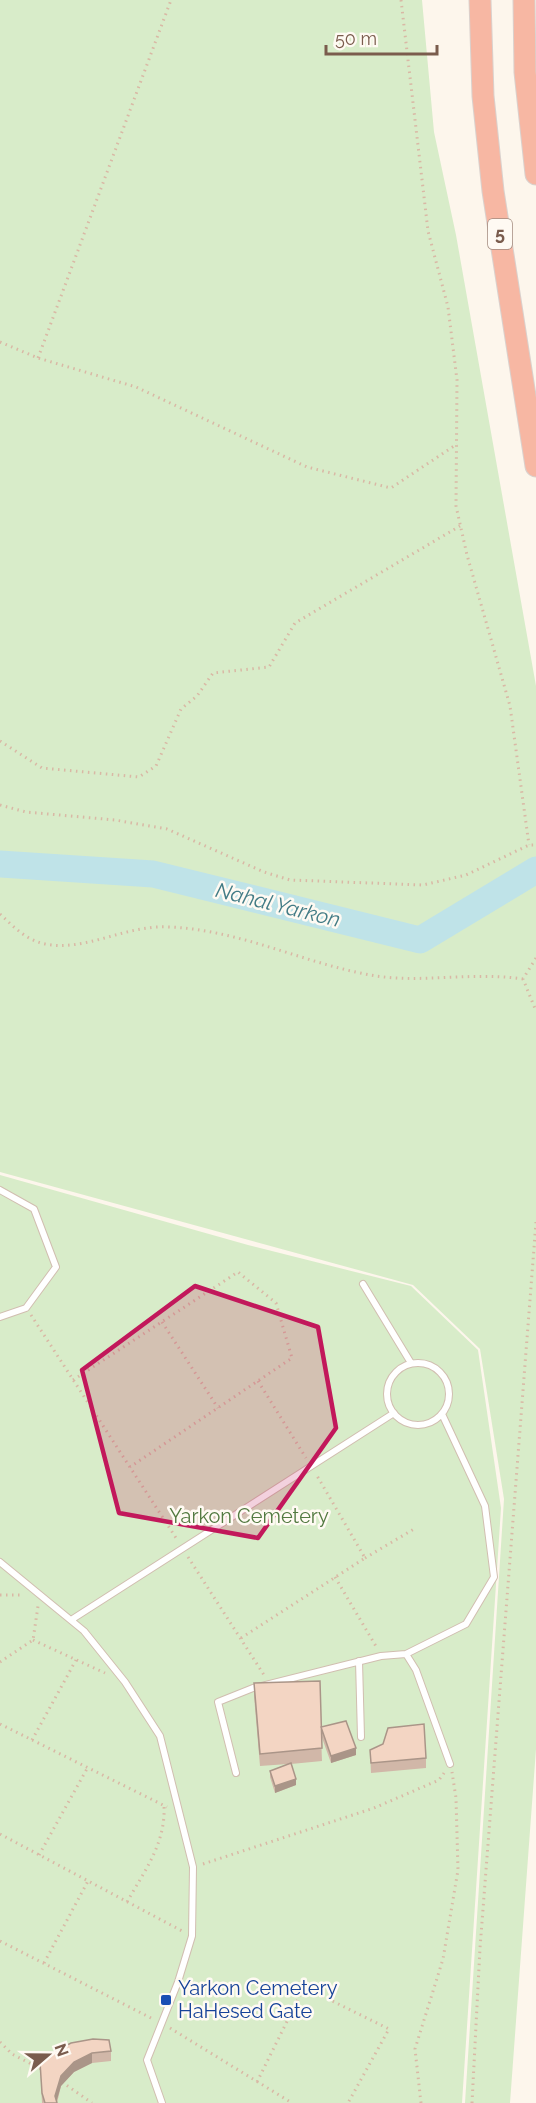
<svg xmlns="http://www.w3.org/2000/svg" width="536" height="2103" font-family="Raleway,sans-serif">
	<rect width="100%" height="100%" fill="#fdf6ec"/>
	<path fill="#d8ecc9" d="M0,0H422L434,132L456,235L536,686V1749L510,2103H465L504,1499L480,1349L413,1285L0,1172Z
		M0,1175L248,1245L411,1286L478,1350L501,1508L462,2103H0Z"/>
	<g fill="none" stroke-linecap="round" stroke-linejoin="round">
		<path stroke="#bfe3e8" stroke-width="27" d="M0,864L153,874L420,940L536,870"/>
		<defs>
			<path id="service" d="M0,1190L34,1209L56,1267L26,1308L0,1317
				M363,1284L411,1363
				M387 1394a31 31 0 1 1 62 0a31 31 0 1 1-62 0Z
				M0,1562L84,1631L125,1682L160,1736L193,1867L192,1936L178,1982L147,2060L162,2103
				M71,1620L394,1413
				M406,1654L416,1670L450,1764
				M359,1661L361,1737
				M236,1773L218,1702L253,1688L381,1656L406,1654L466,1624L494,1577L485,1506L442,1414"/>
			<path id="motorway" d="M480,0L483,96L493,191L536,466
				M524,0L525,72L536,174"/>
		</defs>
		<use href="#service" stroke="#d1beb0" stroke-width="8"/>
		<use href="#motorway" stroke="#dad1cd" stroke-width="23"/>
		<path stroke="#d9b8a5" stroke-width="3" stroke-dasharray="1.5 4.5" stroke-linecap="butt" d="M401,0L428,231L448,307L457,380L456,506L467,555L510,706L529,845
			M0,342L38,358L136,387L307,467L391,488L457,444
			M38,358L171,0
			M0,741L42,768L139,777L156,766L181,709L197,696L213,673L269,667L295,623L460,526
			M0,805L26,812L115,820L167,829L264,872L290,880L423,885L466,875L529,845H536
			M0,914C14,927 26,940 45,944C79,951 114,932 148,928C159,926 173,927 184,928C246,934 304,962 365,974C417,985 470,971 523,979
			M536,958L523,979L536,1011
			M31,1315L178,1541
			M162,1322L218,1408
			M73,1380L238,1272L276,1303L292,1358L130,1467
			M258,1381L306,1458
			M188,1557L264,1675
			M365,1558L414,1529
			M335,1577L377,1648
			M0,1595H24
			M241,1638L365,1558L316,1474
			M33,1640L105,1673
			M0,1662L33,1640L38,1606
			M0,1724L167,1807
			M32,1740L76,1660
			M0,1834L184,1932
			M39,1855L88,1767
			M203,1864L374,1808L439,1780L444,1773
			M127,1902C145,1870 166,1843 164,1805
			M0,1941L153,2019
			M44,1963L88,1881
			M170,2028L292,2103
			M0,2042L12,2054L41,2069
			M62,2082L92,2103
			M257,2082L304,1987L389,2029L348,2103
			M421,2103L415,2049L443,1959L458,1870L456,1798L452,1772
			M472,2103L480,1948L536,1222"/>
		<use href="#service" stroke="#fff" stroke-width="6"/>
		<use href="#motorway" stroke="#f7b7a3" stroke-width="21"/>
	</g>
	<path fill="#d1b7a8" d="M254,1683L321,1727L356,1755L331,1763L321,1735L322,1761L291,1764L296,1785L275,1793L270,1777V1771L288,1764L260,1766L254,1696Z
		M370,1750L426,1758V1768L371,1773Z
		M56,2051H111V2061L92,2063L74,2072L61,2086L57,2103H42L40,2062Z"/>
	<path fill="#aa9588" d="M356,1748V1755L331,1763V1756Z
		M296,1779V1785L275,1793V1786Z
		M92,2053V2063L74,2072L61,2086L56,2103L55,2096L61,2076L74,2062Z"/>
	<path fill="#f3d5c3" stroke="#aa9588" stroke-width="1.5" d="M320,1681L322,1748L260,1754L254,1683Z
		M346,1721L356,1748L331,1756L321,1727Z
		M424,1724L426,1758L371,1763L370,1750L383,1744L388,1728Z
		M291,1763L296,1779L275,1786L270,1771Z
		M93,2039L109,2040L111,2051L92,2053L74,2062L61,2076L55,2096L57,2103H45L42,2093L40,2062L56,2051L71,2043Z"/>
	<path fill="#c2185b" fill-opacity="0.2" stroke="#c2185b" stroke-width="4.5" stroke-linejoin="round" d="M195,1286L318,1327L336,1428L258,1538L119,1513L82,1370Z"/>
	<rect fill="#1a4fb4" stroke="#fffaf3" stroke-width="2" x="160" y="1994" width="12" height="12" rx="3"/>
	<g text-anchor="middle" stroke-width="5" stroke-linejoin="round" paint-order="stroke">
		<rect fill="#fffaf3" stroke="#a28b7f" stroke-width="1.5" x="488" y="219" width="24" height="30" rx="4.5"/>
		<g font-size="18" font-weight="bold" fill="#7a5c4d">
			<text x="500" y="240">5</text>
		</g>
		<g font-size="20" fill="#537a41" stroke="#fffaf3">
			<text x="249" y="1523">Yarkon Cemetery</text>
		</g>
		<g font-size="20" fill="#164399" stroke="#fffaf3" text-anchor="start">
			<text x="178" y="1995">Yarkon Cemetery<tspan x="178" dy="23">HaHesed Gate</tspan></text>
		</g>
		<g font-size="21" font-style="italic" fill="#437c86" stroke="#fffaf3">
			<text transform="translate(278 905) rotate(14)" y="7">Nahal Yarkon</text>
		</g>
	</g>
	<g transform="translate(48 2055) rotate(70)" stroke="#fffaf3" stroke-width="4.5" paint-order="stroke">
	<path d="M0-4.5L10 22L0 15L-10 22Z" fill="#7a5c4d"/>
	<text y="-9" font-size="16" font-weight="bold" text-anchor="middle" fill="#7a5c4d">N</text>
	</g>
	<path d="M326 45v9h111v-9" fill="none" stroke="#7a5c4d" stroke-width="3"/>
	<text x="335" y="45" font-size="18" fill="#7a5c4d" stroke="#fffaf3" stroke-width="4.5" paint-order="stroke">50 m</text>
</svg>
